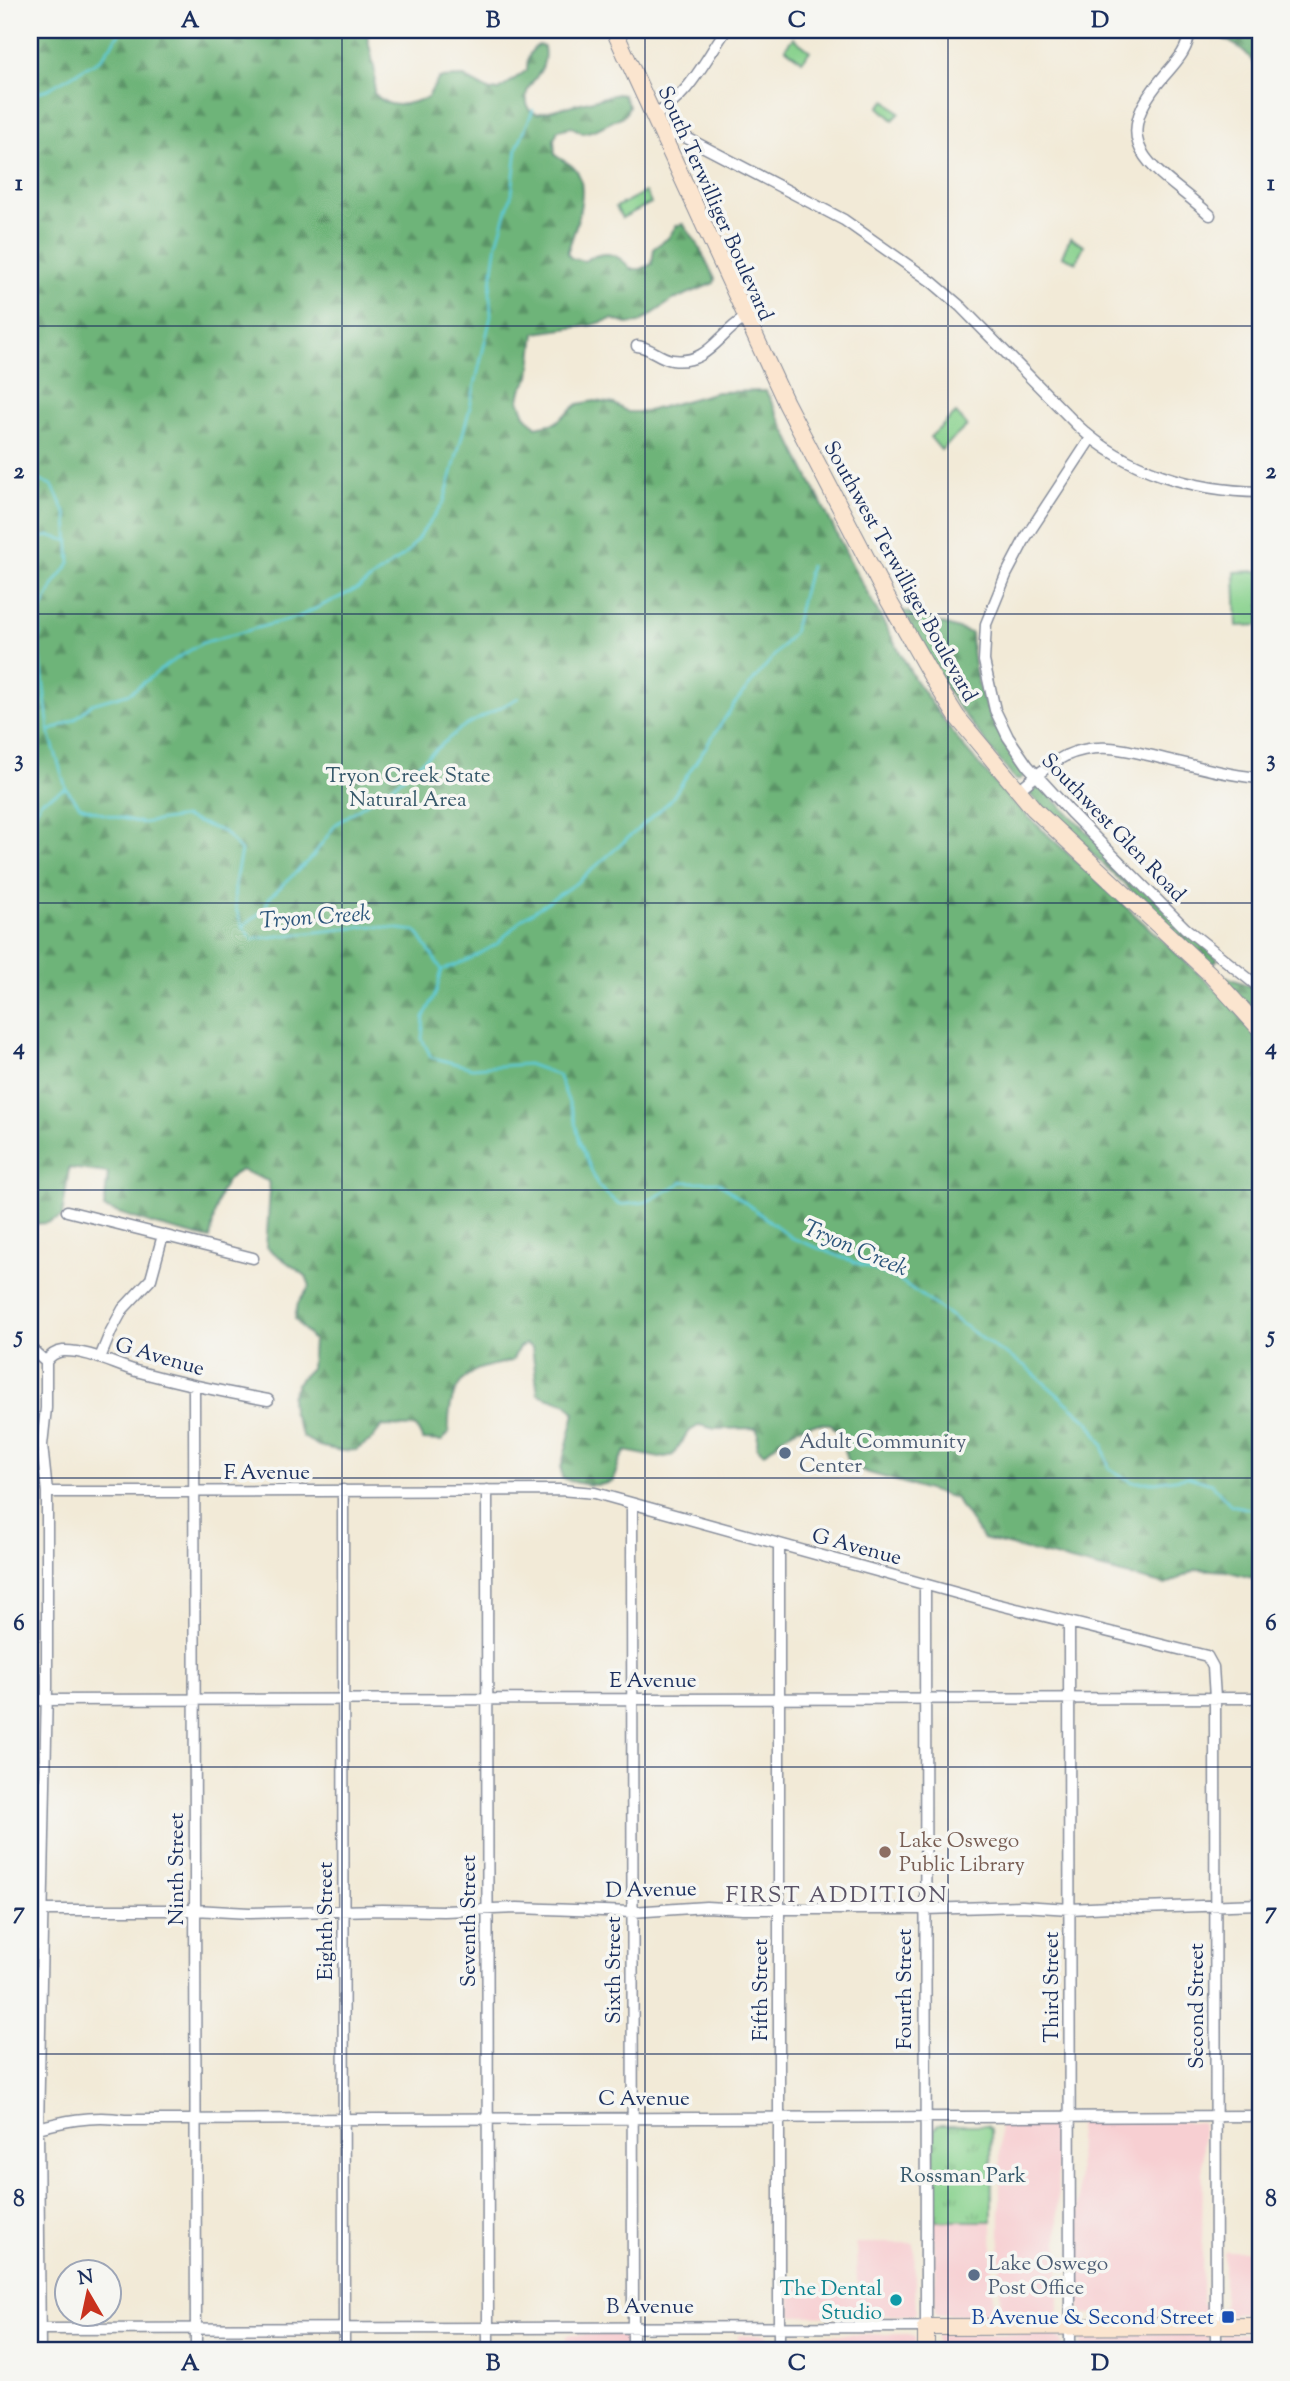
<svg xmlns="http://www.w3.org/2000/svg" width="1290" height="2381" font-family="'Sorts Mill Goudy',serif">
	<defs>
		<pattern id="grass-tufts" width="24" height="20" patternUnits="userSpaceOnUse" patternTransform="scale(1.75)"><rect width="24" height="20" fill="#89d28e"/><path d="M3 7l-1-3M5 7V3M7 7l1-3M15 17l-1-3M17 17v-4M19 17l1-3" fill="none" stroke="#6fab77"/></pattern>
		<pattern id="forest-firs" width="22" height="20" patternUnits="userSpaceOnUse" patternTransform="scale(1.75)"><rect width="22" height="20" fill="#6eb479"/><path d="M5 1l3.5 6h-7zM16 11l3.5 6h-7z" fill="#5a9366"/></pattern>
	</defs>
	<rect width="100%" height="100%" fill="#f6f6f2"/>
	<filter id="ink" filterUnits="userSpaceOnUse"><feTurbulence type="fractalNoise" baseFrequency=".0143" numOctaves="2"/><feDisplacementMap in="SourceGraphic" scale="14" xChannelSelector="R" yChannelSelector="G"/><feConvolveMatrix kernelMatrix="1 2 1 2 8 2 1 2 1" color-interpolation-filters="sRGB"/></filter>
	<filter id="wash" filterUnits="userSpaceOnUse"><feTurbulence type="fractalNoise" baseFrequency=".00686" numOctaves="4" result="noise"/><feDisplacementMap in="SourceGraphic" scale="28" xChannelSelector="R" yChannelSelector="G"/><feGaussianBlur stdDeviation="1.57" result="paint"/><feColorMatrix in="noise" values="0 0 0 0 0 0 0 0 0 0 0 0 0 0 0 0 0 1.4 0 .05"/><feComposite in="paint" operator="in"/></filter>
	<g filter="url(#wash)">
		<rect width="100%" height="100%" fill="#f2ead7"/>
		<path fill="#f7cfd2" d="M1051,2120L1057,2123L1059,2310L1056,2315L1000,2314V2122H1049Z
			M1081,2121L1201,2122L1203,2124L1202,2304L1204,2306L1209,2303V2313L1206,2316H1197L1194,2314H1081L1080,2311L1078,2125Z
			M934,2221H992L993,2314L938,2315L935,2313Z
			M856,2243H914L916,2312L913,2315L794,2316L791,2314L790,2288H857Z
			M1224,2251H1260V2313H1236L1228,2317L1222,2316L1220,2312V2308L1224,2305Z
			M1233,2332L1235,2334H1260V2351H1222L1221,2337L1224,2333Z
			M1207,2333L1209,2344L1207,2351H1081V2339L1087,2334Z
			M621,2334L625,2339V2351H566V2335Z
			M765,2334L768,2338V2351H738V2335Z
			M909,2334L915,2336L916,2351H788V2339L795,2335Z
			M939,2334H1056L1062,2341V2351H936V2337Z"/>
		<path fill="url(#grass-tufts)" stroke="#528076" stroke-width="2" d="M938,2125H987L991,2129L992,2221H934V2129Z"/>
		<path fill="url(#forest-firs)" stroke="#44726c" stroke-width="2" d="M30,30H366L375,72L374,93C391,112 406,104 427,98L439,78L464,77L490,91L499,90L527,70C527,59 529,50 539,45L544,47C550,81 517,79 529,110L537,114L617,94L623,95L629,106L625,115L595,130L583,133L572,127L558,130L554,139L555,155C561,160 568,162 573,167C593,183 574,233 567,253L571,258L584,261C603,250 616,251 631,269H641L652,264L654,248L668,238L676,226L683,224L697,243L715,279L714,283L673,300L639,323L627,324L612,319L592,325L535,333L530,377L521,390L519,400L525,415L536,427L555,423L578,404L595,401L614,404L628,412H644L717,392L766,391L851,563L915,680L961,744L1010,800L1225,998L1260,1041V1580L1226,1571L1197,1569L1166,1585L983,1539L955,1498L859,1470L848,1463L840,1435L831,1424C815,1422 799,1425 786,1435C776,1442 777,1447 763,1453L757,1447L758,1432L756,1428L715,1429L700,1425L688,1432L673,1455L660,1458L626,1451L620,1460L613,1481C598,1488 578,1484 562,1478L561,1468L575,1413L567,1404L538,1394L532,1347L526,1344L519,1347L512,1361C499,1364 483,1366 473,1372C452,1384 448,1411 449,1433L442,1441L423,1440L416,1427L382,1426L371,1440L356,1450L341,1451L319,1446L303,1437L292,1411L291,1396L299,1380L311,1368L313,1340L295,1319L298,1303L310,1286L306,1276L266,1247L270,1191L268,1181L241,1170C216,1181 215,1215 210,1239L155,1225L104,1208L108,1173L69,1168L62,1217L47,1223L30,1224Z
			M1208,30H1260V74C1247,45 1232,45 1208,30Z
			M900,610L971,633C973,690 992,729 1027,773L1020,779L1015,780L953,700Z
			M1037,783L1218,959L1211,966L1029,794Z
			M1222,975L1260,990V1019Z"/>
		<path fill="#89d28e" stroke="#528076" stroke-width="2" d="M793,38L810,51L802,61L785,48Z
			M886,100L900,113L893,120L879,107Z
			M645,192L651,203L622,218L616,207Z
			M1070,238L1084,245L1076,262L1062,256Z
			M956,413L967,426L941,450L930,437Z
			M1260,571V625L1237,626L1235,572Z"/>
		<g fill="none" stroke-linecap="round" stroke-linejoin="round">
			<path stroke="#5ecad6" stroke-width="2.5" d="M30,95L48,89L101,59L122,30
				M30,477L52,485L67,516L70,563L54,584L41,611L39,642L49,732L66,788L80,806L103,814L142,823L184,817L224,832L241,851C234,885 227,909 252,939L372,926L416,931L442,970L436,993L424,1017L422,1039L431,1057L472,1068L528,1064L558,1075L573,1113L580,1143L598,1186L619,1205L646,1202L683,1182H718L792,1238L898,1279L997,1349L1025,1366L1090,1423L1103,1445L1109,1468L1132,1482H1154L1188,1477L1212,1484L1231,1505L1260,1511
				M30,539L51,536L69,541
				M50,731L75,719L92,704L130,693L168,664L202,643L298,617L359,588L408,552L444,502L468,415L491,316L490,291L497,243L512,193L517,148L533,110
				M30,820L41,801L66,788
				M242,927L264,910L269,898L313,856L336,824L395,784L461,728L518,698
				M442,970L468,960L497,944L522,919L578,882L670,801L735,703L793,633L810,566"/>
		</g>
	</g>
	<g filter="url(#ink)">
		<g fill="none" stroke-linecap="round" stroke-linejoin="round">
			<defs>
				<path id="street" d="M1190,30C1188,50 1177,61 1164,76C1100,149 1160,169 1210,215
					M653,116C689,97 704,61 726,30
					M664,139L674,135L683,136L844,220L932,282L960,306L1078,426C1126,471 1194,491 1260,492
					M637,346C650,347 659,358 672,360C708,365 718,334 745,318
					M1091,438L1026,537L1006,575L986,624L984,661L995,710L1008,737L1028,766L1072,814L1185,928L1260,988
					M1017,791C1033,779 1047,765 1065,756C1101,740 1130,751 1165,759C1196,766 1229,776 1260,778
					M67,1211L253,1258
					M30,1348L46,1362
					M100,1358L111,1331L123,1309L151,1279L163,1235
					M46,1362C50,1355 55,1352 63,1351C87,1350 113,1364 136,1371C180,1383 223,1392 268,1400
					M194,1387L196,2351
					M343,1490L344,2351
					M487,1490L488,2351
					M47,1492L560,1490L595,1493L996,1604L1207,1656L1213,1667L1215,1698L1216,2351
					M632,1504L633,2351
					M779,1545V2351
					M1069,1623L1070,2351
					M30,1700L1260,1698
					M42,1910H195L249,1913L382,1910L444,1911L517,1908L632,1912L706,1907L743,1909H925L1022,1906L1070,1909L1110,1907L1142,1908L1260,1904
					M30,2130C60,2122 93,2114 124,2120L1260,2116
					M40,2329L926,2327L925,1585
					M40,2351L38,2128L47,1687V1492L42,1445L46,1408V1362"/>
				<path id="secondary" d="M614,30L786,403L885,594L932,677L957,717L1034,809L1210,974L1260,1029
					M926,2351V2327L1260,2326"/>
			</defs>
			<use href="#street" stroke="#868c9a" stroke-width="13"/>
			<use href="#secondary" stroke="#868c9a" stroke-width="18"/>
			<use href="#street" stroke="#fff" stroke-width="10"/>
			<use href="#secondary" stroke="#fbe5cf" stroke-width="16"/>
		</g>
	</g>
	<path fill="none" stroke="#1b2f5e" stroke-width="2" stroke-opacity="0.55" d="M342,30V2351M645,30V2351M948,30V2351M30,326H1260M30,614H1260M30,903H1260M30,1190H1260M30,1478H1260M30,1767H1260M30,2054H1260"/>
	<g fill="#5c6f8a" stroke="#f6f6f2" stroke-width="2.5">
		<circle cx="785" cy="1453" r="7"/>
		<circle cx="974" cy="2275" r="7"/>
	</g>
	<circle fill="#8d6e63" stroke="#f6f6f2" stroke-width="2.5" cx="885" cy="1852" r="7"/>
	<circle fill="#0f9aa8" stroke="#f6f6f2" stroke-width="2.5" cx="896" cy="2300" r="7"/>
	<rect fill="#1a4fb4" stroke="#f6f6f2" stroke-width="2.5" x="1221" y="2310" width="14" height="14" rx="3.5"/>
	<g text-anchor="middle" stroke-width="7" stroke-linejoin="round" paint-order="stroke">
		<g font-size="21" fill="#1b2f5e" stroke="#f6f6f2">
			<text transform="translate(716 203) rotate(66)" y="7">South Terwilliger Boulevard</text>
			<text transform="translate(901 571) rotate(61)" y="7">Southwest Terwilliger Boulevard</text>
			<text transform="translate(1114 827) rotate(46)" y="7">Southwest Glen Road</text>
			<text transform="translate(160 1356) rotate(16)" y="7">G Avenue</text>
			<text x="267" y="1479">F Avenue</text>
			<text transform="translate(857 1546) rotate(15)" y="7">G Avenue</text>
			<text x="653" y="1687">E Avenue</text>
			<text transform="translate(176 1869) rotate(-90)" y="7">Ninth Street</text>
			<text transform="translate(651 1889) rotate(-1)" y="7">D Avenue</text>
			<text transform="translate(325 1921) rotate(-90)" y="7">Eighth Street</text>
			<text transform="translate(468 1921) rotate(-90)" y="7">Seventh Street</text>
			<text transform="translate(613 1970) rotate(-90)" y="7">Sixth Street</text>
			<text transform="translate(1051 1987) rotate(-90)" y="7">Third Street</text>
			<text transform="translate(904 1989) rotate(-90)" y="7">Fourth Street</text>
			<text transform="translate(760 1990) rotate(-90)" y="7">Fifth Street</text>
			<text transform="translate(1196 2006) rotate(-90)" y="7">Second Street</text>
			<text x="644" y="2105">C Avenue</text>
			<text x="650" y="2313">B Avenue</text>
		</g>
		<g font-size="21" fill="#36586a" stroke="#f6f6f2">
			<text x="408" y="782">Tryon Creek State<tspan x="408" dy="24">Natural Area</tspan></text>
			<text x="963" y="2182">Rossman Park</text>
		</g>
		<g font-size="21" fill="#4e5e75" stroke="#f6f6f2" text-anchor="start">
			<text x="799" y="1448">Adult Community<tspan x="799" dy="24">Center</tspan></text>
			<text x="988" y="2270">Lake Oswego<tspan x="988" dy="24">Post Office</tspan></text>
		</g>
		<g font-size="21" fill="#785e54" stroke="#f6f6f2" text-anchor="start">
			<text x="899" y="1847">Lake Oswego<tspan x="899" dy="24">Public Library</tspan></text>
		</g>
		<g font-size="21" fill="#0d838f" stroke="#f6f6f2" text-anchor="end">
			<text x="882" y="2295">The Dental<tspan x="882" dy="24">Studio</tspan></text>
		</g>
		<g font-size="21" fill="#164399" stroke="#f6f6f2" text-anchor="end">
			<text x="1214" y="2324">B Avenue &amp; Second Street</text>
		</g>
		<g font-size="23" font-style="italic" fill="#2c567c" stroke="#f6f6f2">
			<text transform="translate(315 916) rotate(-4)" y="8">Tryon Creek</text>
			<text transform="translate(856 1247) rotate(23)" y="8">Tryon Creek</text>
		</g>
		<g font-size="23" letter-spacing="2" fill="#5a5366" stroke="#f6f6f2">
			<text x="837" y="1902">FIRST ADDITION</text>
		</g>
	</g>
	<rect width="1290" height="2381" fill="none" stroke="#f6f6f2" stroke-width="77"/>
	<g transform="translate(88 2293) rotate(351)"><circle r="33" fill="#f6f6f2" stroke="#9ea6b7" stroke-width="2"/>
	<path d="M0-5L12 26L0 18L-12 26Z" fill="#c8321e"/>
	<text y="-10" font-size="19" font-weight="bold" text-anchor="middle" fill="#1b2f5e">N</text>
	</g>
	<rect x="38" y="38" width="1214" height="2304" fill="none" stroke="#1b2f5e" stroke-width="2.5"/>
	<g font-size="23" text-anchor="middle" font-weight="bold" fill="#1b2f5e">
		<text x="190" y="27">A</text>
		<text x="493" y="27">B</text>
		<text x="797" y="27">C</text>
		<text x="1100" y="27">D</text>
		<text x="19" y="190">1</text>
		<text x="1271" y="190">1</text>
		<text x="19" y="478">2</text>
		<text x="1271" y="478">2</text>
		<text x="19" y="766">3</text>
		<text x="1271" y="766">3</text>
		<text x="19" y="1054">4</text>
		<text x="1271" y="1054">4</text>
		<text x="19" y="1342">5</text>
		<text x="1271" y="1342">5</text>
		<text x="19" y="1630">6</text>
		<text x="1271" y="1630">6</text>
		<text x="19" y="1918">7</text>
		<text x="1271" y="1918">7</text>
		<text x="19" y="2206">8</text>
		<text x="1271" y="2206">8</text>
		<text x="190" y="2370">A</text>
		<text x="493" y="2370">B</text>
		<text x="797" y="2370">C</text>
		<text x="1100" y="2370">D</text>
	</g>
</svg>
